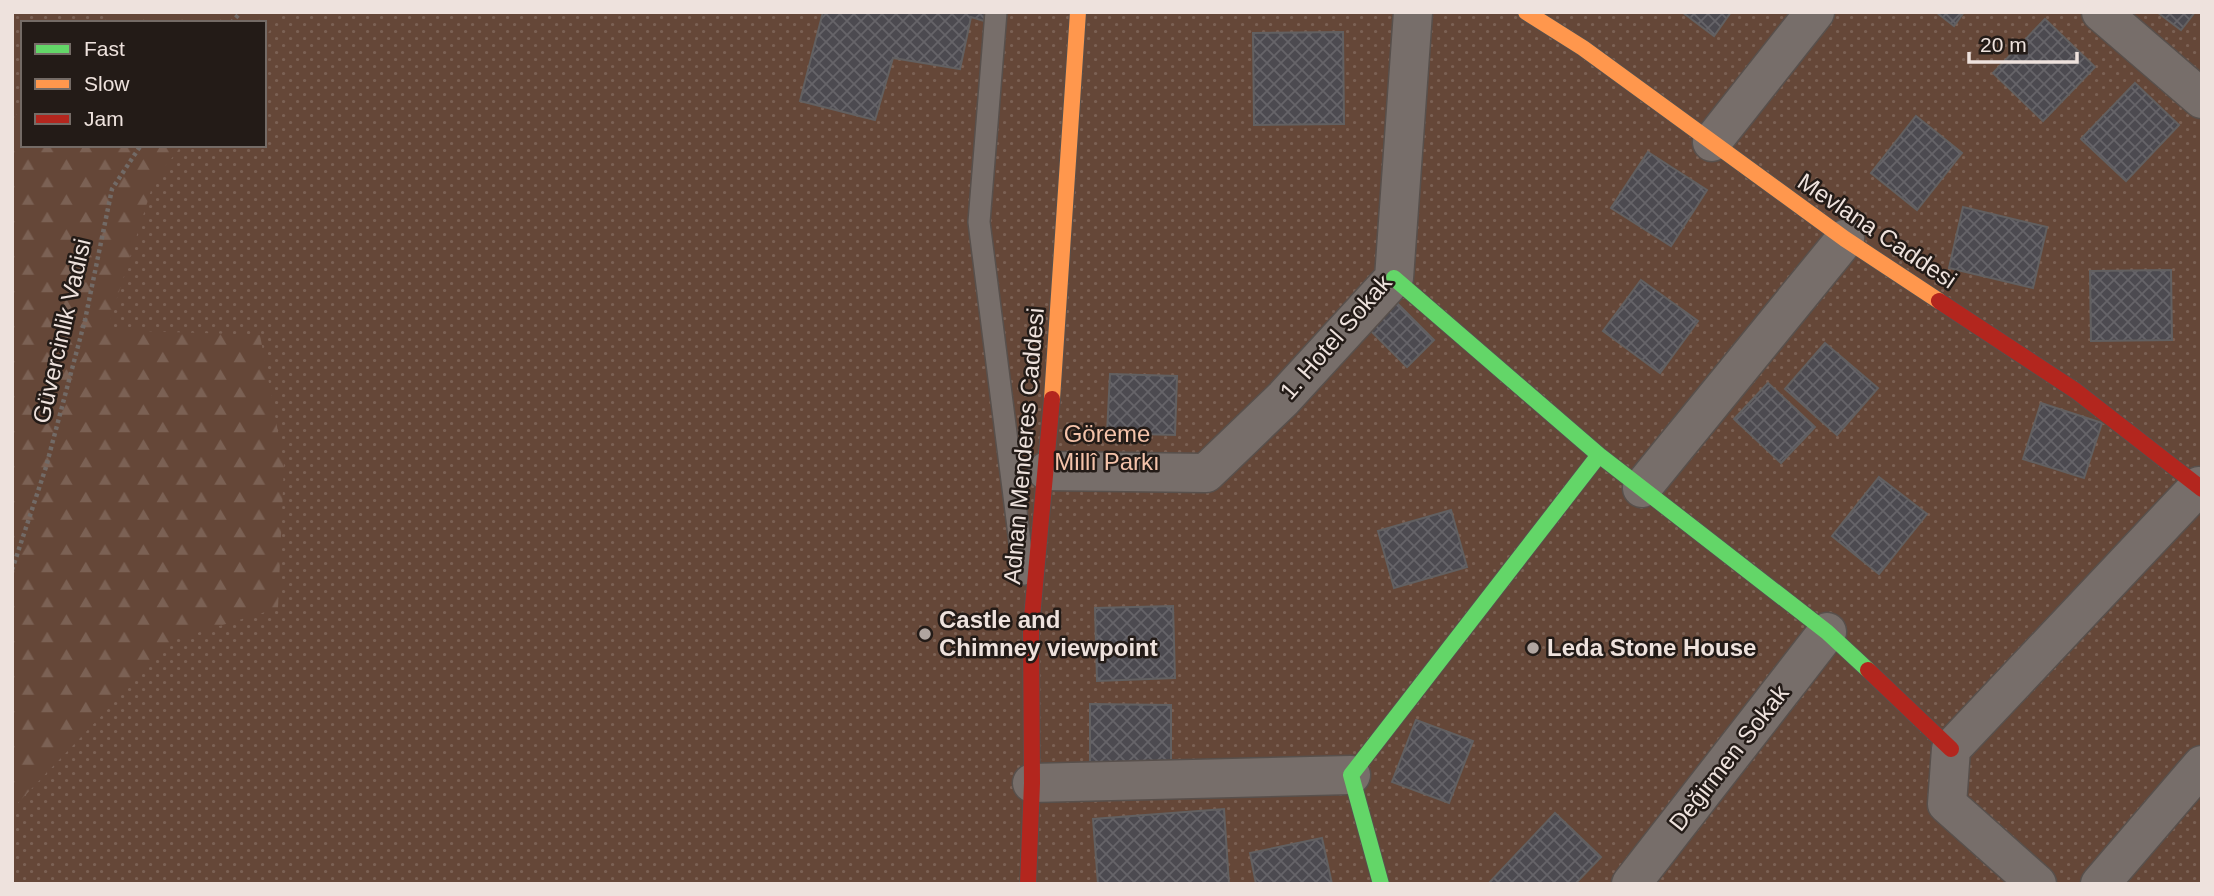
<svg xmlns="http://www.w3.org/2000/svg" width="2214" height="896" font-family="Helvetica,sans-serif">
	<defs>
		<pattern id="green-dots" width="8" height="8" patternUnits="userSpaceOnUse" patternTransform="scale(1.75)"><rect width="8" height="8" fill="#654738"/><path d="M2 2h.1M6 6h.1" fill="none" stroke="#7b6154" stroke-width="1.8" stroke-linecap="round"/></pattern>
		<pattern id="forest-firs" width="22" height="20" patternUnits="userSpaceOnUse" patternTransform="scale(1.75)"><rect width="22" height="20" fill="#654738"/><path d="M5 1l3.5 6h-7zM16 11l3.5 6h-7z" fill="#7b6154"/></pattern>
		<pattern id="building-cross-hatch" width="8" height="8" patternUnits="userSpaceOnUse" patternTransform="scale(1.75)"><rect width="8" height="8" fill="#4c4a50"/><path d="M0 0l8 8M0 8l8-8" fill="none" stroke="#666469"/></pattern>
	</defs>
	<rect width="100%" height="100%" fill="#3d332e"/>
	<path fill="url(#green-dots)" fill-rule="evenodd" d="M12,12H2202V884H12ZM23,23H264V145H23Z"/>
	<path fill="url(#forest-firs)" d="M112,12H284L264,38V23H102Z
		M23,108V145H182L154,181L107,330L260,335L284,464L278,608L174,640L14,807L12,823V119Z"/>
	<path fill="url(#building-cross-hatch)" stroke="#626061" stroke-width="2" d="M823,12H985L984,21L971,17L960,69L893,58L875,120L800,101Z
		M1682,12H1731L1714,36Z
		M1936,12H1964L1954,26Z
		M2157,12H2195L2181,30Z
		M2045,19L2095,67L2043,121L1993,73Z
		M1343,32L1344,124L1254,125L1253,33Z
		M2135,83L2179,125L2126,181L2081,139Z
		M1916,116L1962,153L1917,210L1871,173Z
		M1648,152L1707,190L1671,246L1611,208Z
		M1963,207L2047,227L2033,288L1949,268Z
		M2171,270L2172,340L2091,341L2090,271Z
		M1641,280L1698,321L1660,373L1603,331Z
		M1394,300L1434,340L1407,367L1367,327Z
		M1825,343L1878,388L1837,435L1785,389Z
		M1110,374L1177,376L1175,435L1107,433Z
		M1768,383L1815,427L1781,463L1734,419Z
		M2041,403L2102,423L2084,478L2023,459Z
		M1879,477L1927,514L1879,574L1832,536Z
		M1451,510L1467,567L1394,588L1378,531Z
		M1173,606L1175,678L1097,681L1095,608Z
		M1090,704L1171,705V765L1090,764Z
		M1416,720L1473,741L1449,803L1392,782Z
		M1224,809L1229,884H1098L1093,819Z
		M1555,813L1601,857L1575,884H1488Z
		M1322,838L1332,884H1256L1250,853Z"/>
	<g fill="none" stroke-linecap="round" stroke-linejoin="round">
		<defs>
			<path id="lane" d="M996,12L979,222L1024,574"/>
			<path id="street" d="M2101,12L2202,99
				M1712,142L1815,12
				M1047,471L1206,473L1283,399L1394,278L1413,12
				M1642,488L1845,239
				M1032,783L1351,775
				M1631,884L1827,632
				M2037,884L1947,804L1951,749L2199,486
				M2100,884L2202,765"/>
			<path id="fast" d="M1394,278L1599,455L1827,632L1868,670
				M1381,884L1351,775L1599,455"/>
			<path id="slow" d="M1526,12L1583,48L1845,239L1939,301
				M1052,399L1078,12"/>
			<path id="jam" d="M1939,301L2076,391L2202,489
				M1868,670L1951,749
				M1028,884L1032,783L1031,628L1052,399"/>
		</defs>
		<use href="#lane" stroke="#58504c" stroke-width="24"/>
		<use href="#street" stroke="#58504c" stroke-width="41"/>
		<use href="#fast" stroke="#58504c" stroke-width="18"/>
		<use href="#slow" stroke="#58504c" stroke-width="18"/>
		<use href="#jam" stroke="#58504c" stroke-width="18"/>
		<path stroke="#726a66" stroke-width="4.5" stroke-dasharray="3.5 3.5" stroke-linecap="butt" d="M231,23L241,12
			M12,570L46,467L85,320L112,189L141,145"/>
		<use href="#lane" stroke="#776e6a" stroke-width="21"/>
		<use href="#street" stroke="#776e6a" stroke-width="38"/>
		<use href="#fast" stroke="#63d668" stroke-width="16"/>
		<use href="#slow" stroke="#ff974d" stroke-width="16"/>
		<use href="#jam" stroke="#b3261e" stroke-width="16"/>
	</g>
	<g fill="#b0a5a0" stroke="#231b17" stroke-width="2.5">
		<circle cx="925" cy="634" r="7"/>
		<circle cx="1533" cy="648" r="7"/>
	</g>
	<g text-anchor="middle" stroke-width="5" stroke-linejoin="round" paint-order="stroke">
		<g font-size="24" fill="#eee2dd" stroke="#231b17">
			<text transform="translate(1877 231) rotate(34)" y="8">Mevlana Caddesi</text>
			<text transform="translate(62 331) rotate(-77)" y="8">Güvercinlik Vadisi</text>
			<text transform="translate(1336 337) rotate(-49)" y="8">1. Hotel Sokak</text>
			<text transform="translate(1024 446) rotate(-85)" y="8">Adnan Menderes Caddesi</text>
			<text transform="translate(1729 758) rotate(-52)" y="8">Değirmen Sokak</text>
		</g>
		<g font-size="24" fill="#f5c3aa" stroke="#231b17">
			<text x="1107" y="442">Göreme<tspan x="1107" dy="28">Millî Parkı</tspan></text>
		</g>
		<g font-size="24" font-weight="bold" fill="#eee2dd" stroke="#231b17" text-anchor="start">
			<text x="939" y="628">Castle and<tspan x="939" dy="28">Chimney viewpoint</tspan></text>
			<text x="1547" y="656">Leda Stone House</text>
		</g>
	</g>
	<rect width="2214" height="896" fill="none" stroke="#eee2dd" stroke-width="28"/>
	<rect x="21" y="21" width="245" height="126" fill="#231b17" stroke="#746b66" stroke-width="2"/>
	<rect x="35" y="44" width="35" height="10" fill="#63d668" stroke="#746b66" stroke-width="2"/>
	<text x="84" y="56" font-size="21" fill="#eee2dd">Fast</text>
	<rect x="35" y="79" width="35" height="10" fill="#ff974d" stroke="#746b66" stroke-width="2"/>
	<text x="84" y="91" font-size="21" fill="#eee2dd">Slow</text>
	<rect x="35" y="114" width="35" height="10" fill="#b3261e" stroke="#746b66" stroke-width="2"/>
	<text x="84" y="126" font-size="21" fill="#eee2dd">Jam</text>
	<path d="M1969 52v10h108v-10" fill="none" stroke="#eee2dd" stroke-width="3.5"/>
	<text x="1980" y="52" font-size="21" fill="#eee2dd" stroke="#231b17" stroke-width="5" paint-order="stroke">20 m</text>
</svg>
